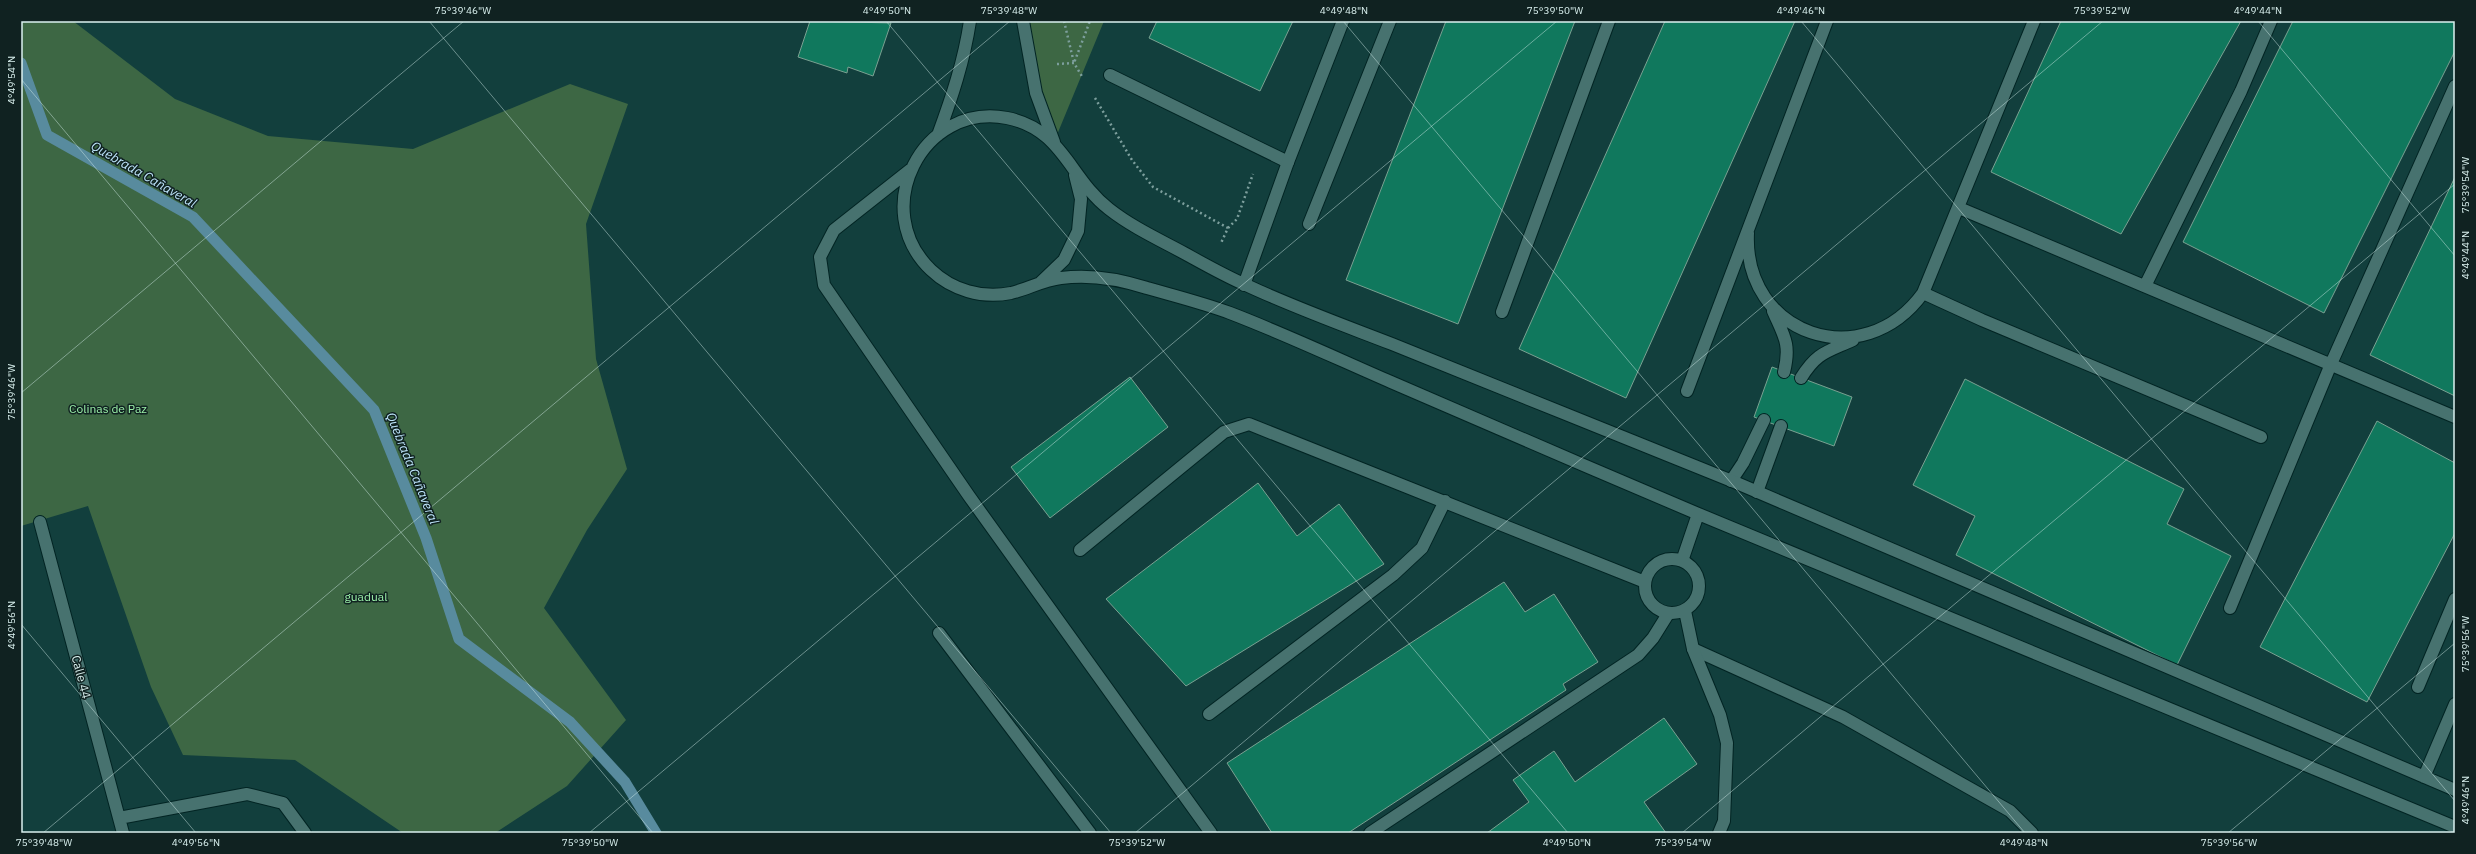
<svg xmlns="http://www.w3.org/2000/svg" width="2476" height="854" font-family="'IBM Plex Sans',sans-serif">
	<rect width="100%" height="100%" fill="#123f3d"/>
	<path fill="#3d6744" d="M21,21H73L175,99L268,136L413,149L570,84L628,104L586,224L596,359L627,469L587,530L544,608L626,720L567,786L495,833H403L295,760L183,755L151,687L88,506L21,526Z
		M1023,21H1104L1054,142Z"/>
	<g fill="none" stroke-linecap="round" stroke-linejoin="round">
		<path stroke="#588b9e" stroke-width="11" d="M21,63L47,135L193,217L374,410L426,538L459,639L570,722L625,782L656,833"/>
	</g>
	<path fill="#10785d" stroke="#7aa192" d="M810,21L891,23L873,76L848,67L847,73L798,57Z
		M1157,21H1293L1260,91L1149,38Z
		M1446,21H1575L1458,324L1346,280Z
		M1665,21H1795L1626,398L1519,349Z
		M2061,21H2241L2121,234L1991,172Z
		M2293,21H2455V51L2324,313L2183,242Z
		M2455,177V396L2370,355Z
		M1772,367L1852,397L1834,446L1754,417Z
		M1130,377L1168,427L1050,518L1011,467Z
		M1965,379L2184,489L2167,524L2231,556L2177,665L1956,555L1975,516L1913,485Z
		M2377,421L2455,463V533L2367,702L2260,647Z
		M1258,483L1297,536L1339,504L1384,564L1186,686L1106,599Z
		M1504,582L1525,612L1554,594L1598,662L1563,684L1566,690L1348,833H1272L1227,763Z
		M1664,718L1697,764L1644,802L1666,833H1487L1529,802L1513,780L1554,751L1575,782Z"/>
	<g fill="none" stroke-linecap="round" stroke-linejoin="round">
		<defs>
			<path id="lane" d="M1110,75L1288,162
				M1959,208L2455,417
				M1309,224L1390,21
				M1748,233C1743,335 1863,376 1923,293L2034,21
				M2145,286L2241,91L2271,21
				M1923,293L1982,320L2261,437
				M1773,311C1784,336 1791,344 1784,372
				M1502,312L1609,21
				M1801,378C1817,352 1827,352 1853,340
				M1687,391L1827,21
				M1731,481L1743,463L1764,420
				M1757,492L1781,426
				M2230,608L2331,364L2455,86
				M939,633L1090,833
				M1693,649L1843,717L2010,811L2032,833
				M2418,687L2455,599"/>
			<path id="street" d="M1023,21L1036,93L1054,142
				M938,135C952,97 964,61 970,21
				M910,170L834,230L820,257L824,285L969,496L1211,833
				M1041,282L1064,260L1078,231L1081,199L1075,175
				M1244,285L1288,162L1343,21
				M40,522L123,833
				M1080,550L1224,432L1249,424L1645,582
				M1645 586a27 27 0 1 1 54 0a27 27 0 1 1-54 0Z
				M1682,561L1698,514
				M1685,611L1693,649L1720,715L1727,743L1724,821L1719,833
				M1209,714L1393,575L1422,548L1445,501
				M2424,777L2455,704
				M2455,790C2213,689 1974,582 1732,481C1619,435 1505,390 1392,344C1343,325 1293,307 1246,285C1225,276 1204,264 1184,253C1158,239 1132,227 1109,209C1069,178 1063,129 1007,118C922,102 868,210 931,270C952,290 982,299 1011,293C1028,289 1043,280 1061,278C1091,274 1119,279 1147,288C1175,296 1203,303 1230,313C1285,334 1338,359 1391,382C1493,426 1594,470 1696,513C1948,619 2202,722 2455,827
				M119,818L247,794L283,803L305,833
				M1370,833L1638,655L1653,638L1668,614"/>
		</defs>
		<use href="#lane" stroke="#022423" stroke-width="14"/>
		<use href="#street" stroke="#022423" stroke-width="14"/>
		<path stroke="#7d9f9d" stroke-width="2.5" stroke-dasharray="2 3" stroke-linecap="butt" d="M1064,21L1074,63L1090,21
			M1057,64L1074,63L1083,78
			M1095,98L1132,160L1153,187L1228,228L1221,243
			M1228,228L1237,219L1253,174"/>
		<use href="#lane" stroke="#47726f" stroke-width="12"/>
		<use href="#street" stroke="#47726f" stroke-width="12"/>
	</g>
	<path fill="none" stroke="#daf1ef" stroke-width="1" stroke-opacity="0.45" d="M429,21L1111,833M886,21L1568,833M1343,21L2025,833M1801,21L2455,801M2258,21L2455,256M21,79L653,833M21,393L464,21M21,624L196,833M43,833L1010,21M589,833L1557,21M1135,833L2103,21M1682,833L2455,184M2228,833L2455,643"/>
	<g text-anchor="middle" stroke-width="3" stroke-linejoin="round" paint-order="stroke">
		<g font-size="12" fill="#9befa8" stroke="#102221">
			<text x="108" y="413">Colinas de Paz</text>
			<text x="366" y="601">guadual</text>
		</g>
		<g font-size="12" fill="#daf1ef" stroke="#102221">
			<text transform="translate(81 677) rotate(75)" y="4">Calle 44</text>
		</g>
		<g font-size="13" font-style="italic" fill="#bee5fb" stroke="#102221">
			<text transform="translate(144 174) rotate(30)" y="5">Quebrada Cañaveral</text>
			<text transform="translate(413 468) rotate(68)" y="5">Quebrada Cañaveral</text>
		</g>
	</g>
	<rect width="2476" height="854" fill="none" stroke="#102221" stroke-width="44"/>
	<rect x="22" y="22" width="2432" height="810" fill="none" stroke="#daf1ef" stroke-width="1.5"/>
	<g font-size="10" text-anchor="middle" fill="#daf1ef">
		<text x="463" y="14">75°39'46"W</text>
		<text x="887" y="14">4°49'50"N</text>
		<text x="1009" y="14">75°39'48"W</text>
		<text x="1344" y="14">4°49'48"N</text>
		<text x="1555" y="14">75°39'50"W</text>
		<text x="1801" y="14">4°49'46"N</text>
		<text x="2102" y="14">75°39'52"W</text>
		<text x="2258" y="14">4°49'44"N</text>
		<text transform="translate(11 80) rotate(-90)" y="4">4°49'54"N</text>
		<text transform="translate(2465 185) rotate(-90)" y="4">75°39'54"W</text>
		<text transform="translate(2465 255) rotate(-90)" y="4">4°49'44"N</text>
		<text transform="translate(11 392) rotate(-90)" y="4">75°39'46"W</text>
		<text transform="translate(11 625) rotate(-90)" y="4">4°49'56"N</text>
		<text transform="translate(2465 644) rotate(-90)" y="4">75°39'56"W</text>
		<text transform="translate(2465 800) rotate(-90)" y="4">4°49'46"N</text>
		<text x="44" y="846">75°39'48"W</text>
		<text x="196" y="846">4°49'56"N</text>
		<text x="590" y="846">75°39'50"W</text>
		<text x="1137" y="846">75°39'52"W</text>
		<text x="1567" y="846">4°49'50"N</text>
		<text x="1683" y="846">75°39'54"W</text>
		<text x="2024" y="846">4°49'48"N</text>
		<text x="2229" y="846">75°39'56"W</text>
	</g>
</svg>
